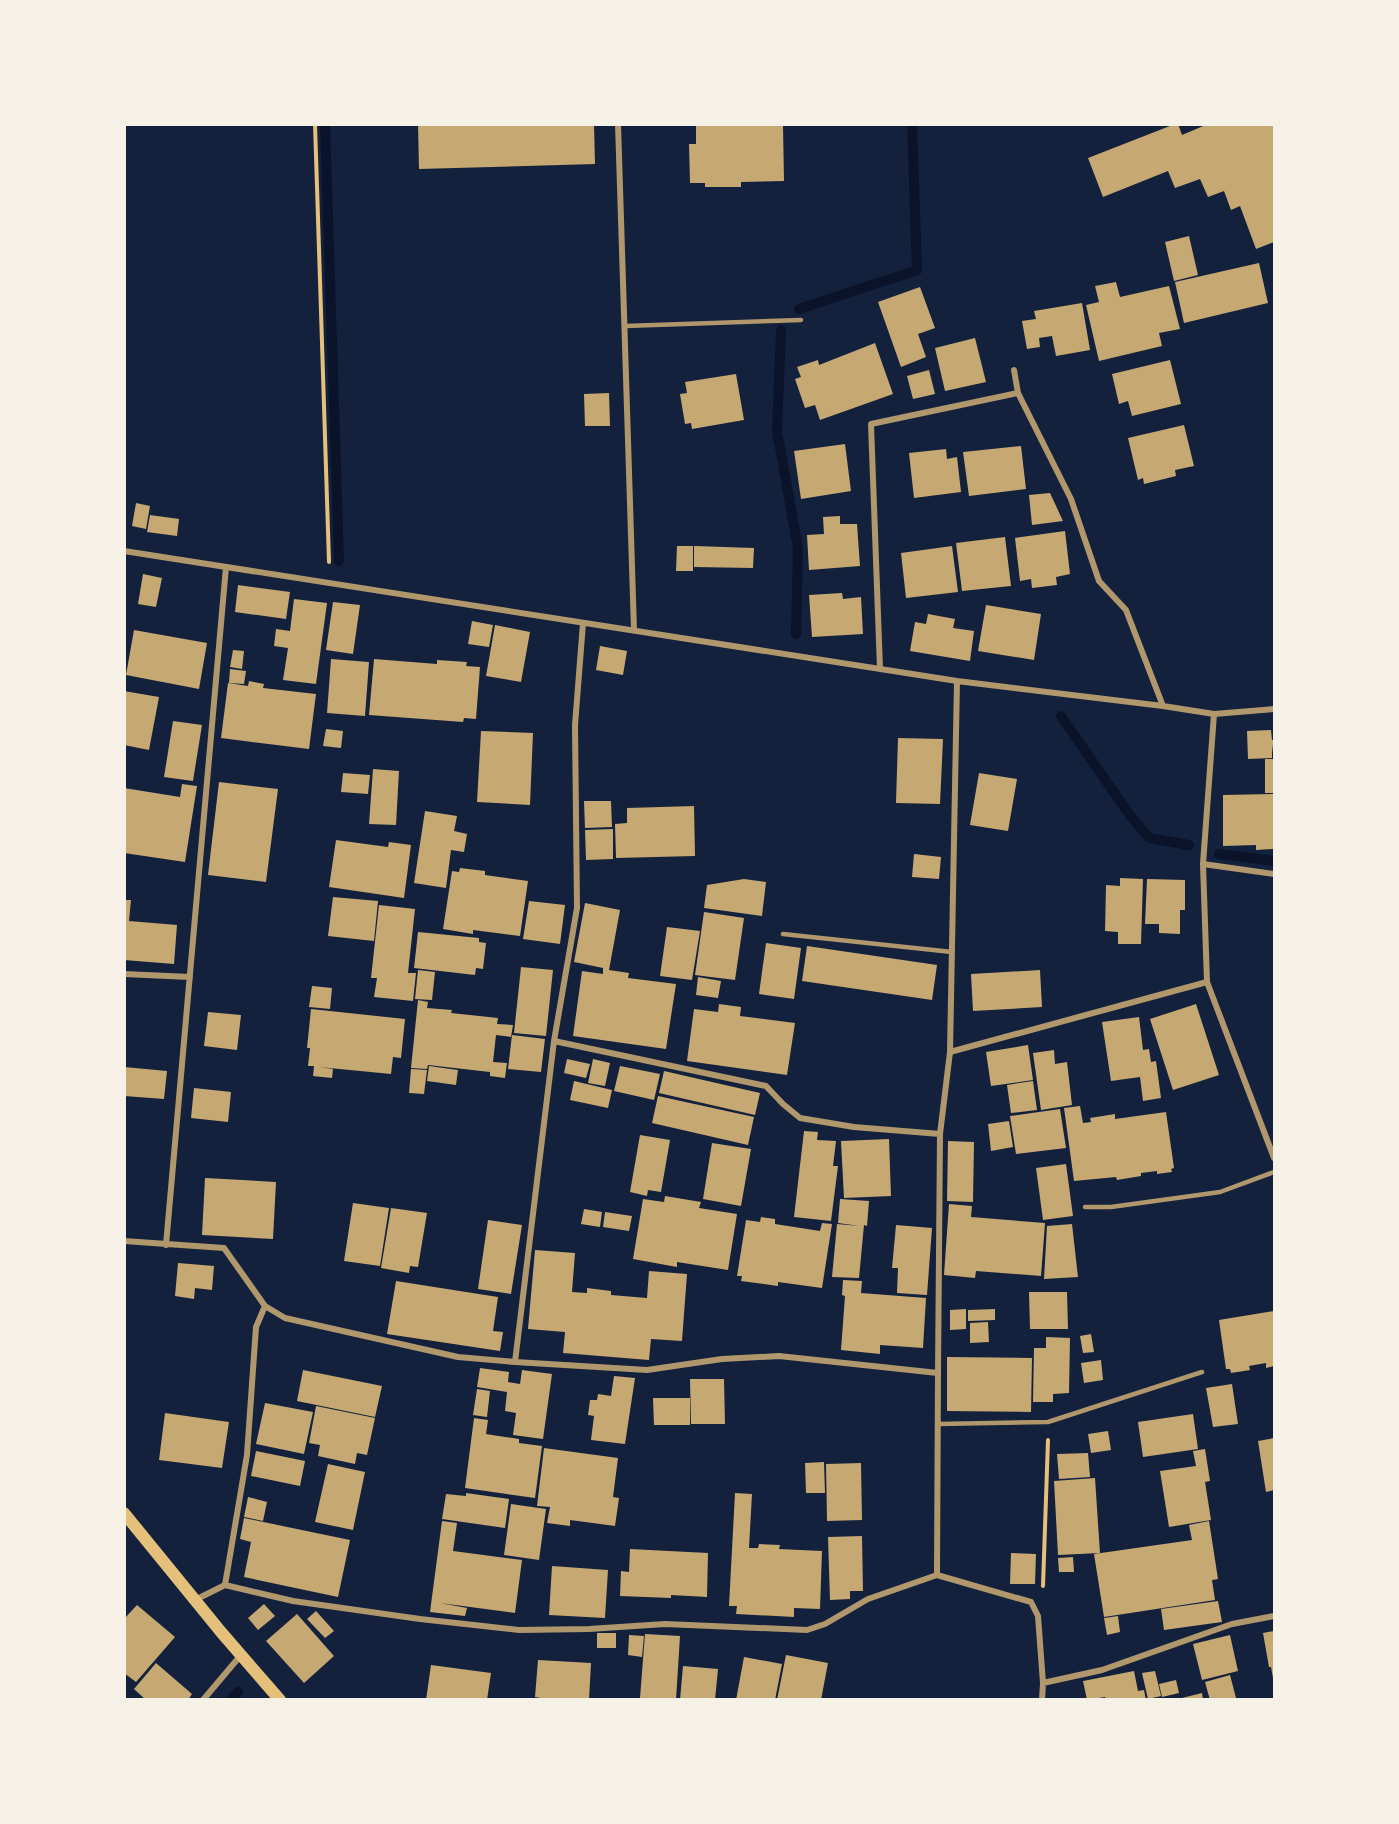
<svg xmlns="http://www.w3.org/2000/svg" width="1399" height="1824" font-family="'DejaVu Sans',sans-serif">
	<rect width="100%" height="100%" fill="#14213d"/>
	<g fill="none" stroke-linecap="round" stroke-linejoin="round">
		<path stroke="#0b132b" stroke-width="10" d="M325,124L339,561
			M799,309L917,270L912,124
			M781,330L777,431L798,548L796,634
			M1061,716L1129,814L1149,838L1189,845
			M1219,854L1274,861
			M231,1700L238,1692"/>
	</g>
	<path fill="#c6a872" d="M418,124H594L595,164L419,169Z
		M696,124H735V126L783,125L784,181L741,182V187H705V183H690L689,144H696Z
		M1175,124H1178L1182,135L1208,124H1274V242L1256,249L1240,206L1231,210L1224,191L1208,197L1200,179L1175,188L1168,171L1103,197L1088,158Z
		M1189,236L1198,275L1174,281L1165,242Z
		M1259,263L1268,303L1184,323L1175,282Z
		M1116,282L1120,297L1169,286L1180,329L1159,333L1162,346L1099,361L1086,305L1099,302L1095,286Z
		M920,287L935,328L918,334L926,357L901,367L878,302Z
		M1082,303L1090,350L1056,356L1052,336L1039,338L1040,347L1027,349L1022,321L1036,319L1034,311Z
		M975,338L986,382L945,391L935,348Z
		M875,343L893,394L820,420L815,405L805,408L795,379L801,377L797,367L818,360L819,365Z
		M1170,360L1181,404L1132,416L1128,401L1119,404L1112,374Z
		M929,370L935,394L913,399L907,376Z
		M736,374L744,420L692,429L691,423L685,424L680,394L687,393L685,382Z
		M609,393L610,426H585L584,394Z
		M1184,425L1194,466L1175,470L1176,476L1144,484L1143,478L1138,480L1128,438Z
		M845,444L851,491L801,499L794,451Z
		M1021,446L1026,489L969,496L963,452Z
		M946,449L947,459L957,457L961,492L914,498L909,453Z
		M1050,493L1063,521L1032,525L1029,495Z
		M136,503L150,506L146,529L132,526Z
		M150,515L179,519L177,536L147,532Z
		M840,516V524H857L860,566L809,570L807,535L824,534L823,517Z
		M1065,531L1070,574L1056,577L1057,585L1032,588L1031,579L1020,581L1015,538Z
		M1005,537L1011,586L962,591L956,543Z
		M677,546H693V571H676Z
		M694,546L754,548L753,568L694,567Z
		M952,546L958,592L906,598L901,553Z
		M143,574L162,578L156,607L138,604Z
		M238,585L290,592L286,619L235,612Z
		M842,593L843,599L861,597L863,634L812,637L809,595Z
		M294,599L327,603L316,684L283,680L288,648L274,646L276,629L290,631Z
		M333,602L360,605L353,654L326,650Z
		M986,605L1041,614L1034,660L978,651Z
		M928,614L955,619L953,628L974,631L970,661L910,651L915,622L926,624Z
		M472,621L493,625L489,647L468,644Z
		M495,625L530,632L521,682L486,676Z
		M134,630L207,643L199,689L126,675Z
		M600,646L627,651L623,675L596,670Z
		M233,650L244,651L242,669L230,667Z
		M331,659L369,662L365,716L327,713Z
		M374,659L437,664V660L467,662L466,666L480,667L476,719L464,718L463,722L369,715Z
		M230,669L246,671L244,684L229,683Z
		M249,681L264,684L263,688L316,694L309,749L221,738L228,683L248,686Z
		M124,691L159,697L149,750L124,745Z
		M173,721L202,725L193,781L164,777Z
		M326,729L343,731L341,748L323,746Z
		M1271,730L1272,740H1274V753H1273L1272,744V758L1248,759L1247,731Z
		M481,731L533,733L530,805L477,802Z
		M898,738L943,739L940,804L896,803Z
		M1265,759H1274V793H1265Z
		M373,769L399,771L396,825L369,824Z
		M343,773L370,775L368,794L341,792Z
		M979,773L1017,779L1008,831L970,825Z
		M219,782L278,789L266,882L208,875Z
		M182,784L197,786L185,862L124,853V788L180,797Z
		M1274,794V849L1256,850V845L1223,846V795Z
		M584,801H611L612,827L585,828Z
		M694,806L695,856L616,858L615,824L627,823V808Z
		M425,811L457,816L454,831L467,834L464,852L451,850L446,888L414,883Z
		M613,829V859L586,860L585,830Z
		M336,840L388,847L389,842L411,845L404,898L329,887Z
		M914,854L941,857L939,879L912,877Z
		M460,868L485,871V875L528,881L520,936L473,930V934L443,929L452,871L459,872Z
		M1120,878L1143,879L1141,944H1118V932L1105,931L1106,885L1120,886Z
		M744,879L766,882L762,916L704,908L707,885Z
		M1147,879L1185,880V910H1180V934L1159,933V924H1145Z
		M333,897L378,901L374,941L328,936Z
		M124,900H131L129,921L177,925L174,964L124,960Z
		M529,901L565,905L560,944L523,939Z
		M585,903L620,910L609,970L629,973L628,978L676,984L666,1049L573,1036L582,971L603,974V968L574,962Z
		M379,905L415,909L408,973H416L413,1001L374,997L377,978H371Z
		M704,912L744,918L735,980L695,975Z
		M667,927L700,931L692,980L660,976Z
		M418,932L479,938V942L486,943L483,969L476,968L475,975L414,968Z
		M766,943L801,948L794,999L759,994Z
		M807,946L937,965L932,1000L802,981Z
		M521,967L553,970L546,1036L514,1033Z
		M418,970L435,972L432,1000L415,999Z
		M1040,970L1042,1007L973,1011L971,974Z
		M698,977L721,981L718,998L696,995Z
		M312,986L332,988L330,1009L309,1007Z
		M418,1000L428,1002L427,1008L452,1010L451,1013L498,1018L497,1024L513,1025L511,1037L496,1035L493,1062L507,1063L505,1078L490,1076V1072L428,1065L427,1069L411,1068Z
		M719,1004L741,1007L740,1016L795,1023L787,1075L687,1061L694,1009L718,1012Z
		M1196,1004L1219,1075L1173,1090L1150,1019Z
		M311,1009L405,1019L401,1058L393,1057L391,1074L319,1067L333,1069L332,1078L313,1076L314,1066H308L310,1048H307Z
		M208,1012L241,1015L237,1050L204,1046Z
		M1139,1017L1143,1050L1149,1049L1151,1062L1156,1061L1161,1098L1143,1101L1140,1077L1111,1081L1102,1022Z
		M512,1035L545,1039L541,1072L508,1069Z
		M1028,1045L1033,1080L991,1086L986,1052Z
		M1054,1050L1055,1064L1067,1062L1072,1105L1041,1110L1033,1053Z
		M567,1059L590,1064L586,1078L564,1073Z
		M593,1059L610,1063L605,1086L588,1083Z
		M429,1066L458,1070L456,1085L427,1081Z
		M620,1066L660,1074L654,1100L614,1091Z
		M124,1067L167,1071L164,1099L124,1096Z
		M411,1069L427,1070L424,1094L409,1093Z
		M664,1071L760,1093L755,1115L659,1093Z
		M574,1081L612,1090L608,1108L570,1100Z
		M1033,1081L1037,1110L1011,1113L1007,1085Z
		M194,1088L231,1092L228,1122L191,1118Z
		M658,1096L754,1117L748,1145L652,1123Z
		M1080,1106L1083,1123L1091,1122L1090,1118L1115,1114V1119L1166,1112L1174,1168L1171,1169L1172,1172L1157,1174V1171L1141,1173V1176L1117,1180L1116,1177L1074,1181L1064,1108Z
		M1060,1109L1066,1148L1016,1154L1010,1116Z
		M1009,1121L1013,1147L991,1151L988,1124Z
		M804,1131L818,1132L817,1140L836,1141L833,1166H838L831,1221L794,1217Z
		M640,1135L670,1140L661,1192L648,1190L647,1196L630,1192Z
		M889,1139L891,1196L844,1198L841,1141Z
		M948,1141L974,1142L973,1202L947,1201Z
		M712,1143L751,1149L741,1206L703,1199Z
		M1066,1164L1073,1216L1043,1220L1036,1168Z
		M205,1178L276,1182L273,1239L202,1235Z
		M665,1196L701,1202L699,1208L737,1214L728,1270L677,1262V1267L633,1259L643,1199L664,1202Z
		M840,1199L869,1201L867,1226L864,1225L859,1278L832,1277L837,1224L860,1226L838,1223Z
		M353,1203L389,1208L380,1266L344,1261Z
		M949,1204L972,1206L971,1217L1045,1223L1041,1276L976,1271L975,1278L944,1275Z
		M391,1208L427,1213L418,1267L410,1266L409,1273L381,1268Z
		M584,1209L602,1212L600,1227L581,1224Z
		M605,1212L632,1216L629,1231L603,1227Z
		M761,1217L775,1219V1224L820,1231L822,1223L832,1224L822,1288L778,1282V1286L741,1281L742,1276H737L746,1220L760,1222Z
		M488,1220L522,1225L511,1294L478,1289Z
		M1072,1224L1078,1277L1044,1279L1047,1226Z
		M896,1225L932,1228L927,1295L897,1293L898,1268H892Z
		M535,1250L575,1253L572,1292L587,1293V1288L611,1291V1295L647,1298L649,1271L687,1274L682,1341L651,1339L649,1360L563,1353L565,1332L528,1329Z
		M178,1263L214,1266L212,1290L195,1288L194,1299L175,1296Z
		M843,1280L862,1281L861,1293L926,1298L923,1348L880,1345V1354L841,1350L845,1296L842,1295Z
		M396,1281L498,1297L493,1331L503,1332L500,1351L387,1334Z
		M1029,1292H1067L1068,1329H1030Z
		M966,1309V1329L950,1330V1310Z
		M995,1309V1320L968,1321V1310Z
		M1274,1311V1366L1266,1368V1363L1249,1366L1250,1370L1231,1373L1230,1369H1226L1219,1320Z
		M988,1322L989,1342L970,1343V1323Z
		M1091,1334L1094,1352L1083,1353L1080,1336Z
		M1046,1337L1070,1338L1069,1393L1053,1394V1402H1033L1034,1348H1046Z
		M947,1357L1032,1358L1031,1412L947,1411Z
		M1101,1360L1103,1380L1084,1383L1081,1363Z
		M480,1368L509,1372L508,1382L520,1384L522,1370L552,1374L543,1439L513,1435L516,1413L505,1411L507,1392L477,1387Z
		M303,1370L382,1386L375,1417L297,1401Z
		M614,1376L635,1378L625,1444L591,1440L594,1416L588,1415L590,1400H597L598,1394L611,1396Z
		M690,1379H724L725,1424H691Z
		M1232,1384L1238,1424L1213,1427L1206,1388Z
		M477,1389L490,1391L487,1417L473,1415Z
		M653,1398H690V1425H654Z
		M265,1403L313,1412L304,1454L256,1444Z
		M316,1406L375,1418L367,1455L357,1453L355,1464L318,1456L320,1445L309,1443Z
		M165,1413L229,1422L222,1468L159,1460Z
		M1193,1414L1198,1449L1143,1457L1138,1422Z
		M474,1418L488,1420L486,1434L519,1439V1443L542,1446L535,1498L465,1488Z
		M1108,1431L1111,1450L1091,1453L1088,1434Z
		M1274,1438V1490L1266,1492L1258,1441Z
		M544,1448L618,1458L613,1497L619,1498L615,1526L570,1520V1526L547,1523L550,1507L537,1506Z
		M1205,1449L1210,1481L1205,1482L1211,1520L1169,1527L1160,1471L1196,1466L1193,1451Z
		M256,1451L305,1461L300,1486L251,1476Z
		M1088,1453L1090,1477L1059,1479L1057,1454Z
		M824,1462L825,1493H806L805,1463Z
		M861,1463L862,1520L827,1521L826,1464Z
		M328,1464L365,1472L353,1530L315,1522Z
		M1095,1478L1100,1553L1058,1555L1054,1481Z
		M466,1493L509,1499L505,1528L442,1519L446,1494L466,1496Z
		M735,1493L752,1494L749,1548H758L759,1544L780,1545L779,1549L822,1551L820,1609L794,1608V1617L736,1614L737,1606H729Z
		M248,1497L267,1502L263,1521L244,1517Z
		M511,1504L546,1509L539,1560L504,1555Z
		M244,1518L350,1540L338,1597L244,1577L251,1542L240,1539Z
		M442,1521L457,1523L453,1551L522,1560L515,1613L440,1603L467,1608L465,1616L430,1612Z
		M1209,1521L1218,1579L1212,1580L1215,1600L1104,1617L1094,1554L1192,1540L1189,1525Z
		M862,1536L863,1591H850V1599L830,1600L828,1537Z
		M630,1549L708,1553L707,1597L671,1595V1598L620,1596L621,1571L629,1572Z
		M1011,1553L1036,1554L1035,1584H1010Z
		M1073,1557L1074,1572H1059L1058,1558Z
		M552,1566L608,1570L605,1618L549,1615Z
		M1218,1601L1222,1622L1164,1630L1161,1609Z
		M264,1604L275,1616L258,1630L248,1618Z
		M137,1605L175,1637L136,1682L124,1673V1619Z
		M316,1611L334,1631L325,1638L307,1619Z
		M297,1614L334,1656L304,1683L266,1641Z
		M1118,1616L1120,1632L1107,1635L1104,1618Z
		M1274,1631V1678H1273L1271,1667H1269L1263,1633Z
		M597,1633H616V1648H597Z
		M645,1634L680,1636L676,1700L640,1698Z
		M629,1635L644,1636L642,1657L628,1655Z
		M1230,1635L1238,1671L1202,1680L1193,1644Z
		M786,1655L828,1663L821,1700H777Z
		M744,1657L782,1664L775,1700H736Z
		M538,1660L591,1663L589,1700H551L535,1697Z
		M156,1663L192,1694L188,1700H146L134,1689Z
		M431,1665L491,1673L487,1700H426Z
		M683,1666L718,1669L715,1700H680Z
		M1134,1671L1138,1691L1144,1690L1146,1700H1106L1105,1697L1087,1700L1083,1681Z
		M1155,1671L1161,1696L1148,1699L1142,1673Z
		M1230,1675L1236,1698L1210,1700L1205,1682Z
		M1176,1680L1179,1693L1162,1697L1159,1684Z
		M1202,1693L1203,1700H1178V1699Z"/>
	<g fill="none" stroke-linecap="round" stroke-linejoin="round">
		<path stroke="#e5c07b" stroke-width="4" d="M315,124L329,562
			M1043,1586L1048,1440"/>
		<path stroke="#b1986c" stroke-width="4.5" d="M625,326L801,320
			M783,934L952,952
			M1085,1207H1111L1220,1192L1274,1172
			M938,1424L1048,1422L1202,1372"/>
		<path stroke="#b1986c" stroke-width="6" d="M618,124L634,630
			M1014,370L1018,393L1071,499L1099,581L1126,610L1163,706
			M124,551L957,681L1163,706L1214,714L1274,709
			M880,669L871,424L1018,393
			M1214,714L1203,864L1207,982L1274,1158
			M1203,864L1274,874
			M124,974L190,977
			M554,1041L766,1086L783,1104L800,1118L854,1127L940,1134
			M950,1052L1207,982
			M124,1241L224,1248L265,1306L285,1318L458,1357L515,1362L647,1370L722,1359L779,1356L938,1373L937,1575L1031,1602L1038,1616L1043,1683L1042,1700
			M166,1245L226,567
			M515,1362L554,1041L577,908L575,725L583,623
			M938,1373L940,1134L950,1052L957,681
			M225,1585L293,1601L420,1619L519,1630L589,1629L665,1624L807,1630L825,1624L868,1599L937,1575
			M195,1600L225,1585L247,1455L256,1327L265,1306
			M1043,1683L1102,1670L1232,1624L1274,1616
			M203,1700L241,1655"/>
		<path stroke="#e5c07b" stroke-width="12" d="M124,1513L221,1632L280,1700"/>
	</g>
	<rect width="1399" height="1824" fill="none" stroke="#f6f1e7" stroke-width="252"/>
</svg>
